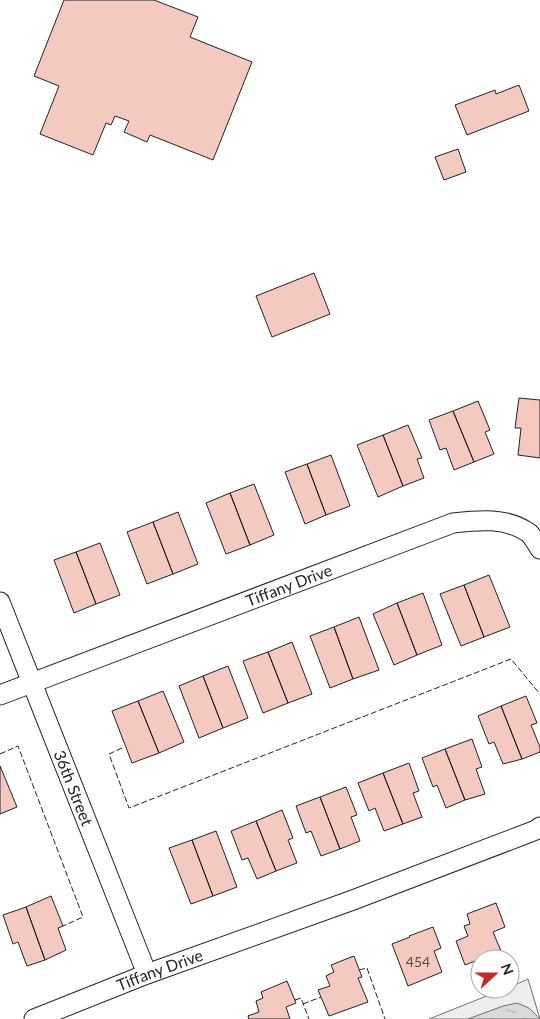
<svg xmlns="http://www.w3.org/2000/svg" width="540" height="1019" font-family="Lato,sans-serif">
	<defs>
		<pattern id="water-ripples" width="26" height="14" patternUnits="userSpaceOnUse" patternTransform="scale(1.25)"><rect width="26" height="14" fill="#d9d9d9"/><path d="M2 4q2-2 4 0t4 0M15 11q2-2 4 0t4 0" fill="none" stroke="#bababa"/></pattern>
	</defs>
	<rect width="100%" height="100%" fill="#fff"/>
	<path fill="#eee" stroke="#6f6f6f" d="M528,979L540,1019H429L504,989H510V987Z"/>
	<path fill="url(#water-ripples)" stroke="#6f6f6f" d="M517,1003L529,1008L540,1019H468L503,1006Z"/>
	<path fill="#f3c9c0" stroke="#222" d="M64,0H154L198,17L190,37L252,62L213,160L150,135L147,142L124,132L129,121L115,116L111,125L106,123L93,155L40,134L59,86L34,76Z
		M519,85L529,111L467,135L455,105L495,90L496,94Z
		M458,149L466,172L444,180L435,157Z
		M314,273L330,314L272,337L256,296Z
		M519,398L540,400V458L518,455L521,428H515Z
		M478,401L490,430L485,432L494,454L474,462L453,411Z
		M453,411L474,462L454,470L446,448L440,450L429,420Z
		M408,425L422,458L417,459L424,478L403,486L383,435Z
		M383,435L403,486L378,497L357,445Z
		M331,455L350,506L326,515L307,464Z
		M307,464L326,515L305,524L285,472Z
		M254,484L274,535L250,545L230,493Z
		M230,493L250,545L226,554L206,503Z
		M178,512L198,564L173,574L153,522Z
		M153,522L173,574L147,584L127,532Z
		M100,543L120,595L96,604L76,552Z
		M76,552L96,604L74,613L54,560Z
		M489,575L510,627L484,637L464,585Z
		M464,585L484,637L461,646L440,594Z
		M423,593L442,645L417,655L397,603Z
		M397,603L417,655L394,665L373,614Z
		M359,617L379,670L353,679L334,627Z
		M334,627L353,679L330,688L310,636Z
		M292,642L312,694L288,703L268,652Z
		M268,652L288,703L263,713L243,661Z
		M228,666L248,718L223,728L203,676Z
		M203,676L223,728L199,738L179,686Z
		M163,691L184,742L159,753L138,701Z
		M526,696L537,723L531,725L540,747V752L522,759L501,706Z
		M138,701L159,753L132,763L112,711Z
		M501,706L522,759L503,764L494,742L489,744L478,716Z
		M472,739L482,767L476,769L485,794L465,800L445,749Z
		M445,749L465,800L446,808L437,785L433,787L422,758Z
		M409,763L419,791L413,793L422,817L403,824L383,773Z
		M0,766L17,807L0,814Z
		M383,773L403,824L384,831L375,808L369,811L358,783Z
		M346,787L357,815L351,817L360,841L340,849L320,797Z
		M320,797L340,849L321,856L311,831L306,833L296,806Z
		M282,810L293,838L288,840L297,863L276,871L256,821Z
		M256,821L276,871L257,879L248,858L242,860L231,831Z
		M216,831L237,887L213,896L192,840Z
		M192,840L213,896L191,904L169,848Z
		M51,896L63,926L58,928L66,950L45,960L26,907Z
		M496,903L505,927L493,932L501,951L465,965L456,941L468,936L464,926L470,924L467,914Z
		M26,907L45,960L27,966L18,942L13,944L3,915Z
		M433,927L441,948L434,951L442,972L408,986L392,944L410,937L409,936Z
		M354,956L362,977L358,978L368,1002L329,1016L318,990L330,986L326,976L334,972L331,965Z
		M287,981L296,1003L286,1007L290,1019H249L248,1016L259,1012L256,1001L263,998L261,992Z"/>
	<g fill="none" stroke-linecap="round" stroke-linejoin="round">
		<defs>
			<g id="street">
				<path id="s1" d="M0,602L147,974"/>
				<path id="s2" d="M0,695L453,523C479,520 506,517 529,533C533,537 537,544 540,549"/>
				<path id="s3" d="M34,1019L147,974L353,900L536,830L540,827"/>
			</g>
		</defs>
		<use href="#street" stroke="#222" stroke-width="21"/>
		<use href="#street" stroke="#fff" stroke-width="19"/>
		<path stroke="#222" stroke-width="1" stroke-dasharray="6 2.5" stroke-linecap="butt" d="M122,748L109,754L129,808L511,659L540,694
			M0,754L18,746L83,917L63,926
			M359,970L367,968L385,1019
			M295,1000L301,998L309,1019
			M303,1004L321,997"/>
	</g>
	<g text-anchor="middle" stroke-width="4" stroke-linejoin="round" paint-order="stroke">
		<g font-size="14" fill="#564c4a">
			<text x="418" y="967">454</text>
		</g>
		<g font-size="16" fill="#222" stroke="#fff">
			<text dy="6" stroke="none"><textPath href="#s2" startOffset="309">Tiffany Drive</textPath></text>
			<text dy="6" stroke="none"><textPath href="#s1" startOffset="200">36th Street</textPath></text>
			<text dy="6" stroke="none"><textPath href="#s3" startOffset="135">Tiffany Drive</textPath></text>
		</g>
	</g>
	<g transform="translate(495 974) rotate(69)"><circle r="24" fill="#ffffff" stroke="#a7a7a7"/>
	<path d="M0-4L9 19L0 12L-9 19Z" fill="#c62828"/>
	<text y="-8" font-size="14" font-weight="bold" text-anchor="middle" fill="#222222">N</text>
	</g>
</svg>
